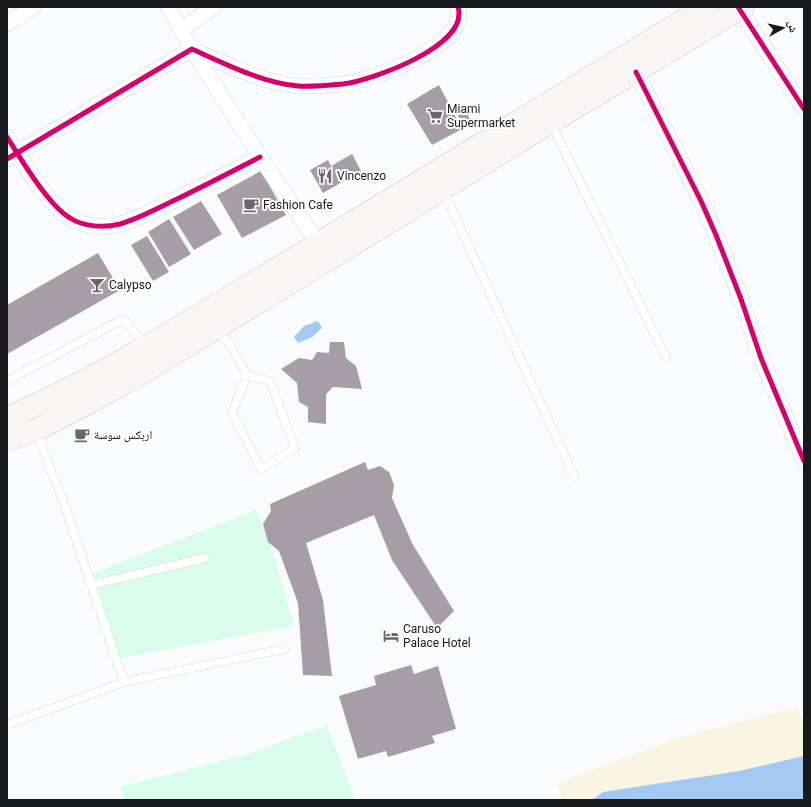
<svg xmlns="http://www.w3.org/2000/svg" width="811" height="807" font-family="Roboto,'Noto Naskh Arabic',sans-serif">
	<rect width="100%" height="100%" fill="#f9fbfd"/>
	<path fill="#dafceb" d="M256,510L274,556L294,626L120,658L93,573Z
		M327,725L355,800H126L120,787L245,755Z"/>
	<path fill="#faf5e2" d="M798,707L804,726V756L739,771L603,792L592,800H563L556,783L684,736Z"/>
	<path fill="#a2c9f1" d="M318,321L322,328L312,337L298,343L294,337L304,326Z
		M804,756V800H592L603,792L739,771Z"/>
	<path fill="#a69da6" d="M439,85L462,129L432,145L407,104Z
		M465,109L472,123L464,127L457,114Z
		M352,154L361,171L323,193L310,170L328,160L331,166Z
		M261,171L286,215L242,238L217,195Z
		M201,201L222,234L194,250L173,217Z
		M169,219L191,254L169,267L148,232Z
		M147,236L169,272L153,281L131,245Z
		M98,253L120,290L7,354V305Z
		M330,342H344L346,358L356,366L362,389L333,387L326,394V424L308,422V407L299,402L297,383L281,369L299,358L312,360L317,352L329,353Z
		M365,462L368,470L380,466L389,472L394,485L392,498L413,545L454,611L437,628L392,560L374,515L306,543L323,600L332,676L303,675L298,603L279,551L268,542L263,524L271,511L270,504Z
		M411,665L414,674L438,666L456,729L432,736L435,743L388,757L386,751L358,759L339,696L376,685L374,676Z"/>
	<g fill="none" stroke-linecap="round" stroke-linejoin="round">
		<defs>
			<path id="service" d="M551,123L666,357
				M443,190L574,476
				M215,330L229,343L247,375L232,413L261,469L295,448L270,381L247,375
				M7,381L123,319L146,345
				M36,431L66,509L124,682L284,649
				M91,585L205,558
				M7,725L124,682"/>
			<path id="minor" d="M168,7L192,49L260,157L318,244
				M738,7L804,109
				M7,24L33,7
				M181,30L213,7
				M636,72L701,201L716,235L741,299L761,358L804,461
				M7,137C21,159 48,205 70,218C84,227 104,228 120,224C138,219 156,209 173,201C202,187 231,172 260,157
				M7,159L192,49C223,63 263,83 298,86C309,87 332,85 343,84C372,80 470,46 458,7"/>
			<path id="primary" d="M7,418C102,377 189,321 278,268C421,182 563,94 706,7
				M7,440L36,430L88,403L134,378L331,258L551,122L743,7"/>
		</defs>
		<use href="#service" stroke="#d5d7d9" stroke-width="9"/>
		<use href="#minor" stroke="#d5d7d9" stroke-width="16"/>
		<use href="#primary" stroke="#c9c2c3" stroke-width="23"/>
		<use href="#service" stroke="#fefeff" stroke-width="8"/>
		<use href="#minor" stroke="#fefeff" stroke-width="15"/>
		<use href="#primary" stroke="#faf6f6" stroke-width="22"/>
		<defs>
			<path id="cycleway" d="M738,7L804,109
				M636,72L701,201L716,235L741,299L761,358L804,461
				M7,137C21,159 48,205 70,218C84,227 104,228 120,224C138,219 156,209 173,201C202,187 231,172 260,157
				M7,159L192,49C223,63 263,83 298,86C309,87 332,85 343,84C372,80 470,46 458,7"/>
		</defs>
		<use href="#cycleway" stroke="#fff" stroke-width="8"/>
		<use href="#cycleway" stroke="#d6006c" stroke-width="5"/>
	</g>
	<defs>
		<symbol id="supermarket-bare" viewBox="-9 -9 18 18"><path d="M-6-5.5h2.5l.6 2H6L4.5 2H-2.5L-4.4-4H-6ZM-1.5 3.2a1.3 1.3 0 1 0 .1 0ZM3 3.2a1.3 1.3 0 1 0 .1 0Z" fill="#67686b" stroke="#fff" stroke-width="2.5" paint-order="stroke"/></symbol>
		<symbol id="restaurant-bare" viewBox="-9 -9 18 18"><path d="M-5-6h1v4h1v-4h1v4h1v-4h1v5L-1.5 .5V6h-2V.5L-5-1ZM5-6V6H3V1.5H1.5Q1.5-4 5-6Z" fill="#67686b" stroke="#fff" stroke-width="2.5" paint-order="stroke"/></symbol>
		<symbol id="cafe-bare" viewBox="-9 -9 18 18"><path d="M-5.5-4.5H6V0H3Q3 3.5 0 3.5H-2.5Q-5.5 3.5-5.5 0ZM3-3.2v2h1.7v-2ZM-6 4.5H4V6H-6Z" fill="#67686b" stroke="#fff" stroke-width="2.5" paint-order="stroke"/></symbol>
		<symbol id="bar-bare" viewBox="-9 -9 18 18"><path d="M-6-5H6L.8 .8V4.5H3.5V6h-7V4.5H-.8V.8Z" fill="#67686b" stroke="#fff" stroke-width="2.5" paint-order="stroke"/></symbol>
		<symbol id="hotel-bare" viewBox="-9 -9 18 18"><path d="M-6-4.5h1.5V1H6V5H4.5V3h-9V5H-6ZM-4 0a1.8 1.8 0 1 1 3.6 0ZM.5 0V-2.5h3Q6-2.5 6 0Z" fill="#67686b" stroke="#fff" stroke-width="2.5" paint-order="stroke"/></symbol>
	</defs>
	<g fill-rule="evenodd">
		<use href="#supermarket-bare" x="424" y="105" width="22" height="22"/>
		<use href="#restaurant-bare" x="314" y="165" width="22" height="22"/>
		<use href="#cafe-bare" x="240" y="194" width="22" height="22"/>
		<use href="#bar-bare" x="86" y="274" width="22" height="22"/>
		<use href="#cafe-bare" x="71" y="424" width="22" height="22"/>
		<use href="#hotel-bare" x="380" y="625" width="22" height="22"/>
	</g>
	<g text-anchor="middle" stroke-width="4" stroke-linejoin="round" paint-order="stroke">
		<g font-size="12" fill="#18191c" stroke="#fff" text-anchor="start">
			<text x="447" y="113">Miami<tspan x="447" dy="14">Supermarket</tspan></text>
			<text x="337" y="180">Vincenzo</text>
			<text x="263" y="209">Fashion Cafe</text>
			<text x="109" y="289">Calypso</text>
			<text x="94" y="439">اربكس سوسة</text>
			<text x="403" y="633">Caruso<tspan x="403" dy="14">Palace Hotel</tspan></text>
		</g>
	</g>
	<rect width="811" height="807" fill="none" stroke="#18191c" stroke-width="16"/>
	<g transform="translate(783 28) rotate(82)" stroke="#ffffff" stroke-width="3" paint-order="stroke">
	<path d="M0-3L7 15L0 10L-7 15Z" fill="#18191c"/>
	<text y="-6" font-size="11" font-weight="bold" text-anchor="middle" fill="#18191c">ش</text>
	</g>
</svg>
